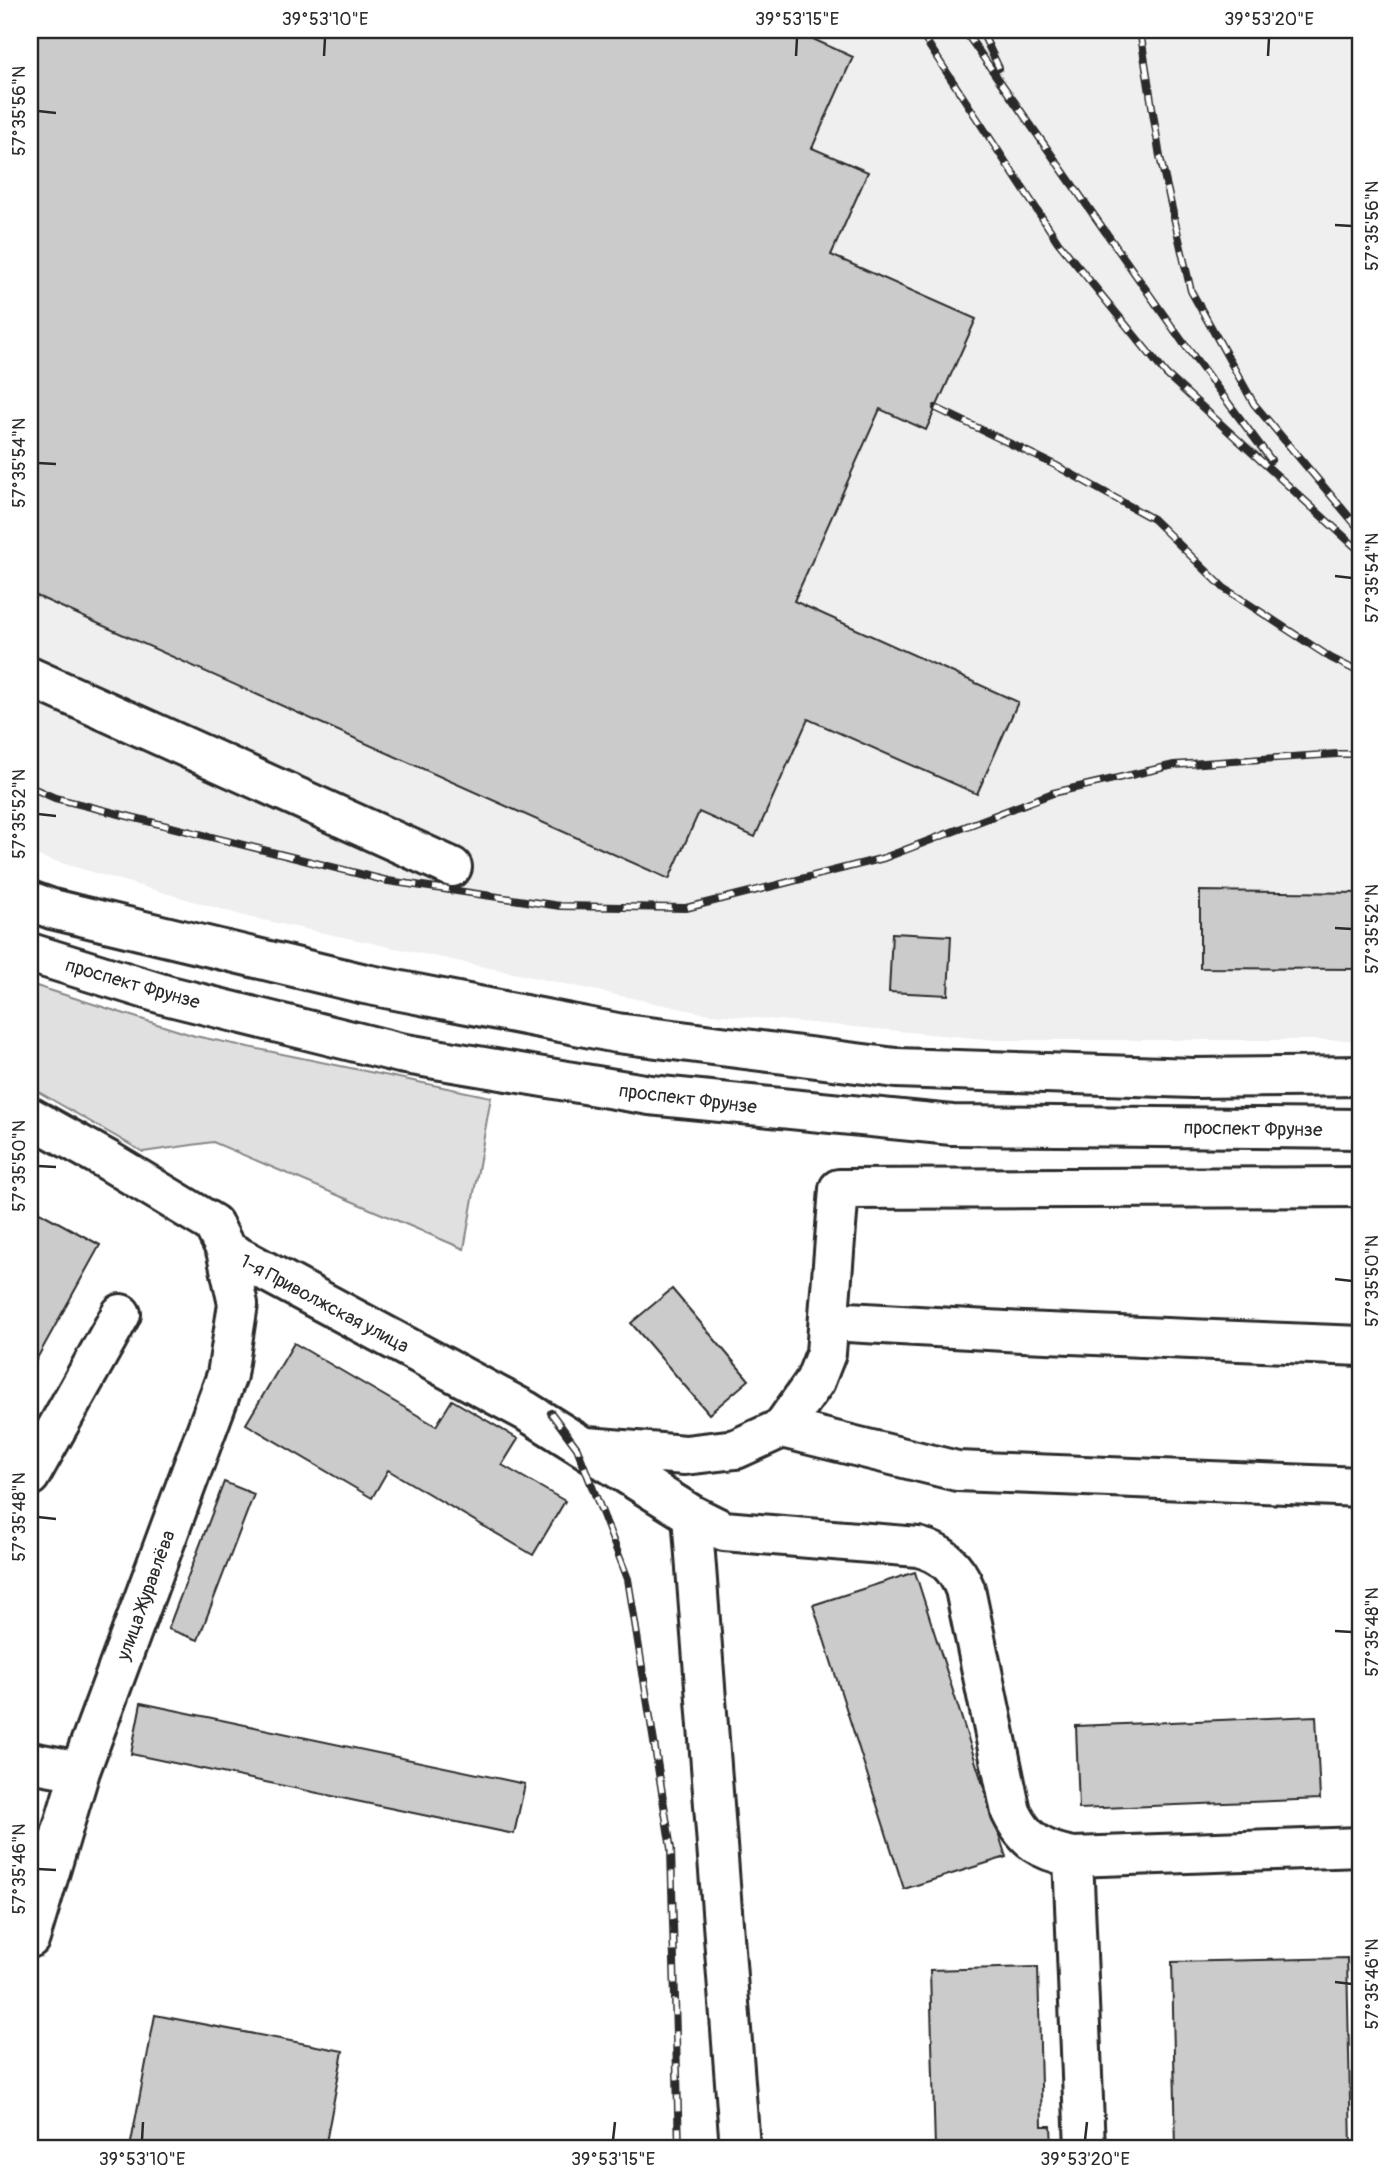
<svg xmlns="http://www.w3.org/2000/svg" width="1391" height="2178" font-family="Pangolin,sans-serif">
	<rect width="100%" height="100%" fill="#fff"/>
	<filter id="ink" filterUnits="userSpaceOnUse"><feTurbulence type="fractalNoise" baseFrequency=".0143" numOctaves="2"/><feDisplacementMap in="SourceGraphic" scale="14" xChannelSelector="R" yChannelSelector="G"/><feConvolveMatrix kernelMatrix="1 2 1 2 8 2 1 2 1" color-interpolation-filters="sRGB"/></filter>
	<g filter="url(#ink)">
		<path fill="#efefef" d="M30,30H1361V1040H996L702,1013L248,917L30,854Z"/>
		<path fill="#e0e0e0" stroke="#868686" stroke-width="2" d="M30,984L195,1036L491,1097L464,1249L213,1142L143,1152L30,1087Z"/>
		<path fill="#cbcbcb" stroke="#2b2b2b" stroke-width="2" d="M30,30H793L853,57L812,148L868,172L831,255L976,319L926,430L880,409L794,601L1018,702L977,794L808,719L755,837L699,812L669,879L30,593Z
			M1200,891L1361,893V969L1200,968Z
			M892,933L951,936L948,995L889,992Z
			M30,1207L100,1245L30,1371Z
			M672,1289L749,1380L709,1414L631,1323Z
			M294,1343L436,1426L452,1400L518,1439L502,1465L565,1501L533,1555L388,1470L372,1498L246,1424Z
			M224,1482L254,1494L198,1640L168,1629Z
			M915,1572L1006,1857L904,1889L813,1605Z
			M141,1703L525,1784L514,1834L131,1754Z
			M1316,1716L1320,1799L1079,1809L1076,1726Z
			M1347,1958L1351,2148H1176L1172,1962Z
			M1038,1967L1042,2126H1051L1052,2148H935L930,1970Z
			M155,2015L343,2051L325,2148H130Z"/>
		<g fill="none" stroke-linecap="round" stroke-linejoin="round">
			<defs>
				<path id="minor" d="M30,677L452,867
					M30,1117L107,1160L213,1224L226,1250L526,1411L692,1515L740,2148
					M830,1321L1023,1332L1361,1346
					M782,1428L957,1471L1361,1487
					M587,1447L685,1455L736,1449L782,1428L815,1381L826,1353L839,1189L1361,1187
					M30,1476L121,1314
					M692,1515L724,1531L918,1547C942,1553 956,1566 965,1589L1011,1812C1025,1841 1041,1851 1073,1857
					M30,1762L80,1771
					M30,1938L80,1771L227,1375L238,1304L226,1250
					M1085,2148L1073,1857L1361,1847"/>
				<path id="major" d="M30,901L52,909L365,984L617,1033L896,1068L1193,1078L1361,1076
					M30,953L166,995L400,1053L650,1095L952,1125L1361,1129"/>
			</defs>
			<use href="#minor" stroke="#2b2b2b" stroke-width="44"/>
			<use href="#major" stroke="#2b2b2b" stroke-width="44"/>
			<use href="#minor" stroke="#fff" stroke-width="38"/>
			<use href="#major" stroke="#fff" stroke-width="38"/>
			<defs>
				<path id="rail" d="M919,30L1058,242L1166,374L1361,552
					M964,30L1182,341L1271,460
					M981,30L999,68
					M1140,30L1160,157L1191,291L1254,404L1361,531
					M936,408L1055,465L1153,519L1224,588L1331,658L1361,673
					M30,787L55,798L388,881L560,906L686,908L884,858L1053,793L1174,765L1337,754H1361
					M551,1413L577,1448L628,1579L671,1849L679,2148"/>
			</defs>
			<use href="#rail" stroke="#2b2b2b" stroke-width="8"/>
			<use href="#rail" stroke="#fff" stroke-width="5" stroke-dasharray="16" stroke-linecap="butt"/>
		</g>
	</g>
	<path fill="none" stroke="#2b2b2b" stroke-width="2.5" d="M324,56L325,38M796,56L797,38M1268,56L1269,38M38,111L56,113M1335,225L1352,226M38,463L56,464M1335,576L1352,578M38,814L56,816M1335,928L1352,929M38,1166L56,1167M1335,1279L1352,1281M38,1517L56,1519M1335,1631L1352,1632M38,1869L56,1870M1335,1982L1352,1984M142,2140L143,2122M613,2140L615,2122M1085,2140L1087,2122"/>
	<g text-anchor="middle" stroke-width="7" stroke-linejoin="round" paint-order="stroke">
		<g font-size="19" fill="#2b2b2b" stroke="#fff">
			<text transform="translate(133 983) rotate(16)" y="7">проспект Фрунзе</text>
			<text transform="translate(688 1098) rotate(7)" y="7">проспект Фрунзе</text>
			<text transform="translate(1253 1128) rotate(1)" y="7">проспект Фрунзе</text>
			<text transform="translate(325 1303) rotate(28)" y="7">1-я Приволжская улица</text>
			<text transform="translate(145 1595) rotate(-70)" y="7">улица Журавлёва</text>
		</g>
	</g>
	<rect width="1391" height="2178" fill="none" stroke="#fff" stroke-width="77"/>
	<rect x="38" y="38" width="1314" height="2102" fill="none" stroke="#2b2b2b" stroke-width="2.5"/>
	<g font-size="18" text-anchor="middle" fill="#2b2b2b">
		<text x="325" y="25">39°53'10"E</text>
		<text x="797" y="25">39°53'15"E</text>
		<text x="1269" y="25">39°53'20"E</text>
		<text transform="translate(19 111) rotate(-90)" y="6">57°35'56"N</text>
		<text transform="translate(1372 226) rotate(-90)" y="6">57°35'56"N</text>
		<text transform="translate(19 463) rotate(-90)" y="6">57°35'54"N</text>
		<text transform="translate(1372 578) rotate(-90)" y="6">57°35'54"N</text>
		<text transform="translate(19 814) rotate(-90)" y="6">57°35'52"N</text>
		<text transform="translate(1372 929) rotate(-90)" y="6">57°35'52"N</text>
		<text transform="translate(19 1166) rotate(-90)" y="6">57°35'50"N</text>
		<text transform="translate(1372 1281) rotate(-90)" y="6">57°35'50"N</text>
		<text transform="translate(19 1517) rotate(-90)" y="6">57°35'48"N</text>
		<text transform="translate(1372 1632) rotate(-90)" y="6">57°35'48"N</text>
		<text transform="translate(19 1869) rotate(-90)" y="6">57°35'46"N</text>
		<text transform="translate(1372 1984) rotate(-90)" y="6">57°35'46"N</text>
		<text x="142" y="2165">39°53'10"E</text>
		<text x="613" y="2165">39°53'15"E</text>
		<text x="1085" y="2165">39°53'20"E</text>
	</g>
</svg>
